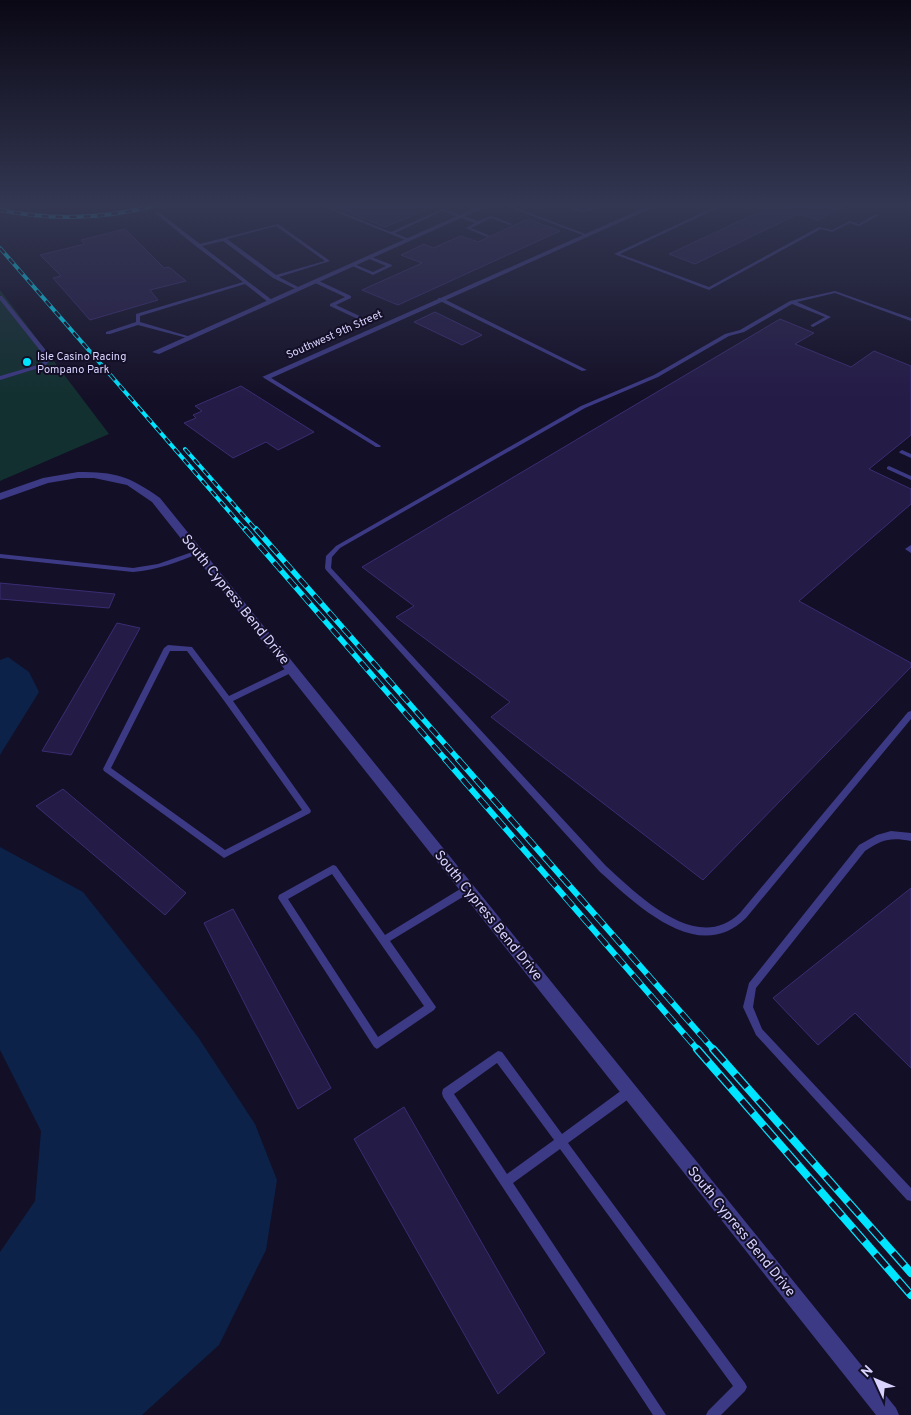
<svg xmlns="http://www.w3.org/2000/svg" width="911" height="1415" font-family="Overpass,sans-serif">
	<rect width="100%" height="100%" fill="#130f26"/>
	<path fill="#12302f" d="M0,290L109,434L0,481Z"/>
	<path fill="#0c2248" d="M8,657L29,672L39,692L0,755V660Z
		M0,847L83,892L198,1037L255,1124L277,1180L266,1250L219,1345L142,1415H0V1252L35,1201L41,1131L0,1050Z"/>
	<path fill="#241b47" stroke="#3b2d73" d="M328,204H439L385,227Z
		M776,204H849L818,220L798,214L695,264L669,254Z
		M528,219L560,231L398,305L362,290L422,263L401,255L424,244L433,248L461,236L478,242Z
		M125,229L164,268L169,267L186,281L150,290L158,300L90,320L53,278L61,276L40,255L85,244L81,240Z
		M435,312L482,335L462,345L414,322Z
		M780,319L814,333L795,344L851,367L874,351L911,366V435L869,469L911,489V504L799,601L911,663V667L703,880L491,717L510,702L396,617L414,606L362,567Z
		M241,386L314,432L278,450L266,442L233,458L184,423L196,418L193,415L202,411L195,406Z
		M0,583L115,594L109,608L0,599Z
		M117,623L140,628L71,755L42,751Z
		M63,789L186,893L165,915L36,806Z
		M911,888V1068L855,1013L818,1045L773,998Z
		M233,909L331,1088L298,1109L204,923Z
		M404,1107L545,1353L498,1394L354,1139Z"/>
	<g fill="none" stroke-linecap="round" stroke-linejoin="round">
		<path fill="#3d3a85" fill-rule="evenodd" d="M321,204H326L325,205L391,232L442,209L478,221L491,216L513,224L510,225L491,218L471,228L488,235L489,236L487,237L466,228L475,223L442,211L395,233L409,239V241H408L321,206Z
			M461,204H466L479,209L476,210Z
			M501,204H506L588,235L585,236Z
			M559,204H564L584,211L600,204H605L584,213Z
			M721,204H726L620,254L709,287L819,227L832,230L850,221L859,224L876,214L879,215L859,226L850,223L832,232L821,229L709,290L614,254Z
			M155,211H157L200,244L278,224L330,261L279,277L300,288V290H298L273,278L223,241L202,246L272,300V302H268L245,284L140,316V322L191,337V339L138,325L110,334H106V332L136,322V314L243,282L197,247L155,213ZM276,226L325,261L276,275L227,239Z
			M369,256L392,265V266L373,275L350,265L354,264L373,272L386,266L367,258V257Z
			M313,280H317L351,296V298L336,305L366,319V321H362L330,306V304L345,297L313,282Z
			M835,291L911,318V321L835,293L797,302L831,317L813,327L811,326V325L825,317L792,304L744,332L729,336L658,377L585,408L340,548L332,557L331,568L606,866C638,895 697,955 740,913L908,712L911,711V719L746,918C698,966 636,904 600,872L326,570L325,568L326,556L336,546L581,406L654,375L725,334L740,330L790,301Z
			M0,296H2L52,358L45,366L0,380V376L41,364L46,358L0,300Z
			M438,298H442L587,370L582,371L438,300Z
			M264,376H268L381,446L380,447H376L264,378Z
			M902,450L911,454V458L900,453L899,452Z
			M889,466L911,476V480L887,469V467Z
			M911,545V553L905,549Z
			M198,550L201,552L200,553C178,562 157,570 133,572L0,558V554L133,568L158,564Z
			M168,645L192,647L229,696L289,667H295L296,669L295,671L233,701L310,809L311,811L310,813L224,858L104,771L103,769L164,648ZM170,651H187L225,702L302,810L225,850L111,768Z
			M891,831L911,833V841C891,837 882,839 865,851L756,988L753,1007L762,1029L911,1188V1201L907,1200L756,1035L743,1007L749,983L859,845L877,835Z
			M333,865L336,866L385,935L465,886L468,885L471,886L472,889L471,892L390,941L436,1007L434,1010L377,1049L374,1047L278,898L279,895ZM332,874L424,1006L378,1037L288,899Z
			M498,1051L502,1052L562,1134L626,1087L630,1086L634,1087L635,1091L634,1095L568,1143L745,1383L747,1387L745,1391L721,1415H706L708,1411L733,1386L560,1149L513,1183L666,1415H653L443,1097L442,1093L443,1089ZM497,1063L554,1140L507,1174L454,1094Z"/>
		<path fill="#3d3a85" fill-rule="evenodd" d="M484,204H492L159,354L152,352Z
			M653,204H661L269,379L262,377Z
			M78,472C116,472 129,476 160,498L896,1408L899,1415H876L152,502L127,485L94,478H78L48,483L0,500V493L43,478Z"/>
		<defs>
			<path id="rail-far3" d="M0,210C54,221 107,219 160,204
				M0,248L246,531
				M185,449L257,531"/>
			<path id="rail-far2" d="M245,529L446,760
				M256,529L459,760"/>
			<path id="rail-far1" d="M445,759L698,1050
				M458,759L714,1050"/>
			<path id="rail" d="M697,1049L911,1295
				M713,1049L911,1273"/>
		</defs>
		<use href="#rail-far3" stroke="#00e5ff" stroke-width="4"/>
		<use href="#rail-far2" stroke="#00e5ff" stroke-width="5.5"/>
		<use href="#rail-far1" stroke="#00e5ff" stroke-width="6"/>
		<use href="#rail" stroke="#00e5ff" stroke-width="8"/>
		<use href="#rail-far3" stroke="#130f26" stroke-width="2.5" stroke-dasharray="7" stroke-linecap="butt"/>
		<use href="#rail-far2" stroke="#130f26" stroke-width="4" stroke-dasharray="11" stroke-linecap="butt"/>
		<use href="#rail-far1" stroke="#130f26" stroke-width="4.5" stroke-dasharray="13" stroke-linecap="butt"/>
		<use href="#rail" stroke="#130f26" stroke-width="5.5" stroke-dasharray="17" stroke-linecap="butt"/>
	</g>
	<linearGradient id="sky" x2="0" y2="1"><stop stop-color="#0a0815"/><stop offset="0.51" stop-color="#333752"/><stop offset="1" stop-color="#333752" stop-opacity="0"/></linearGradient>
	<rect width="911" height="402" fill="url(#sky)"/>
	<circle fill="#00e5ff" stroke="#130f26" stroke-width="2" cx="27" cy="362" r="5"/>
	<g text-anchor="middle" stroke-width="4" stroke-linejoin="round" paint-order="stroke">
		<g font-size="11" fill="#d9d4ff" stroke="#130f26">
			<text transform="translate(334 334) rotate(-24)" y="4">Southwest 9th Street</text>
		</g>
		<g font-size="11" fill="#d9d4ff" stroke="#130f26" text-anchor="start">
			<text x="37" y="360">Isle Casino Racing<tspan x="37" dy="13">Pompano Park</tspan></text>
		</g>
		<g font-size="14" fill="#d9d4ff" stroke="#130f26">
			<text transform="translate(236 599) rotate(51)" y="5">South Cypress Bend Drive</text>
			<text transform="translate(489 915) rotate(51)" y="5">South Cypress Bend Drive</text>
			<text transform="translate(742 1231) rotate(51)" y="5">South Cypress Bend Drive</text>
		</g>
	</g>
	<g transform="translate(876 1380) rotate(314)" stroke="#130f26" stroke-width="4" paint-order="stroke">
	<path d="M0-4L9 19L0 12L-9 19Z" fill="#d9d4ff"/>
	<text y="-8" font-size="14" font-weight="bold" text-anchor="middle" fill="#d9d4ff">N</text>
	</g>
</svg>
